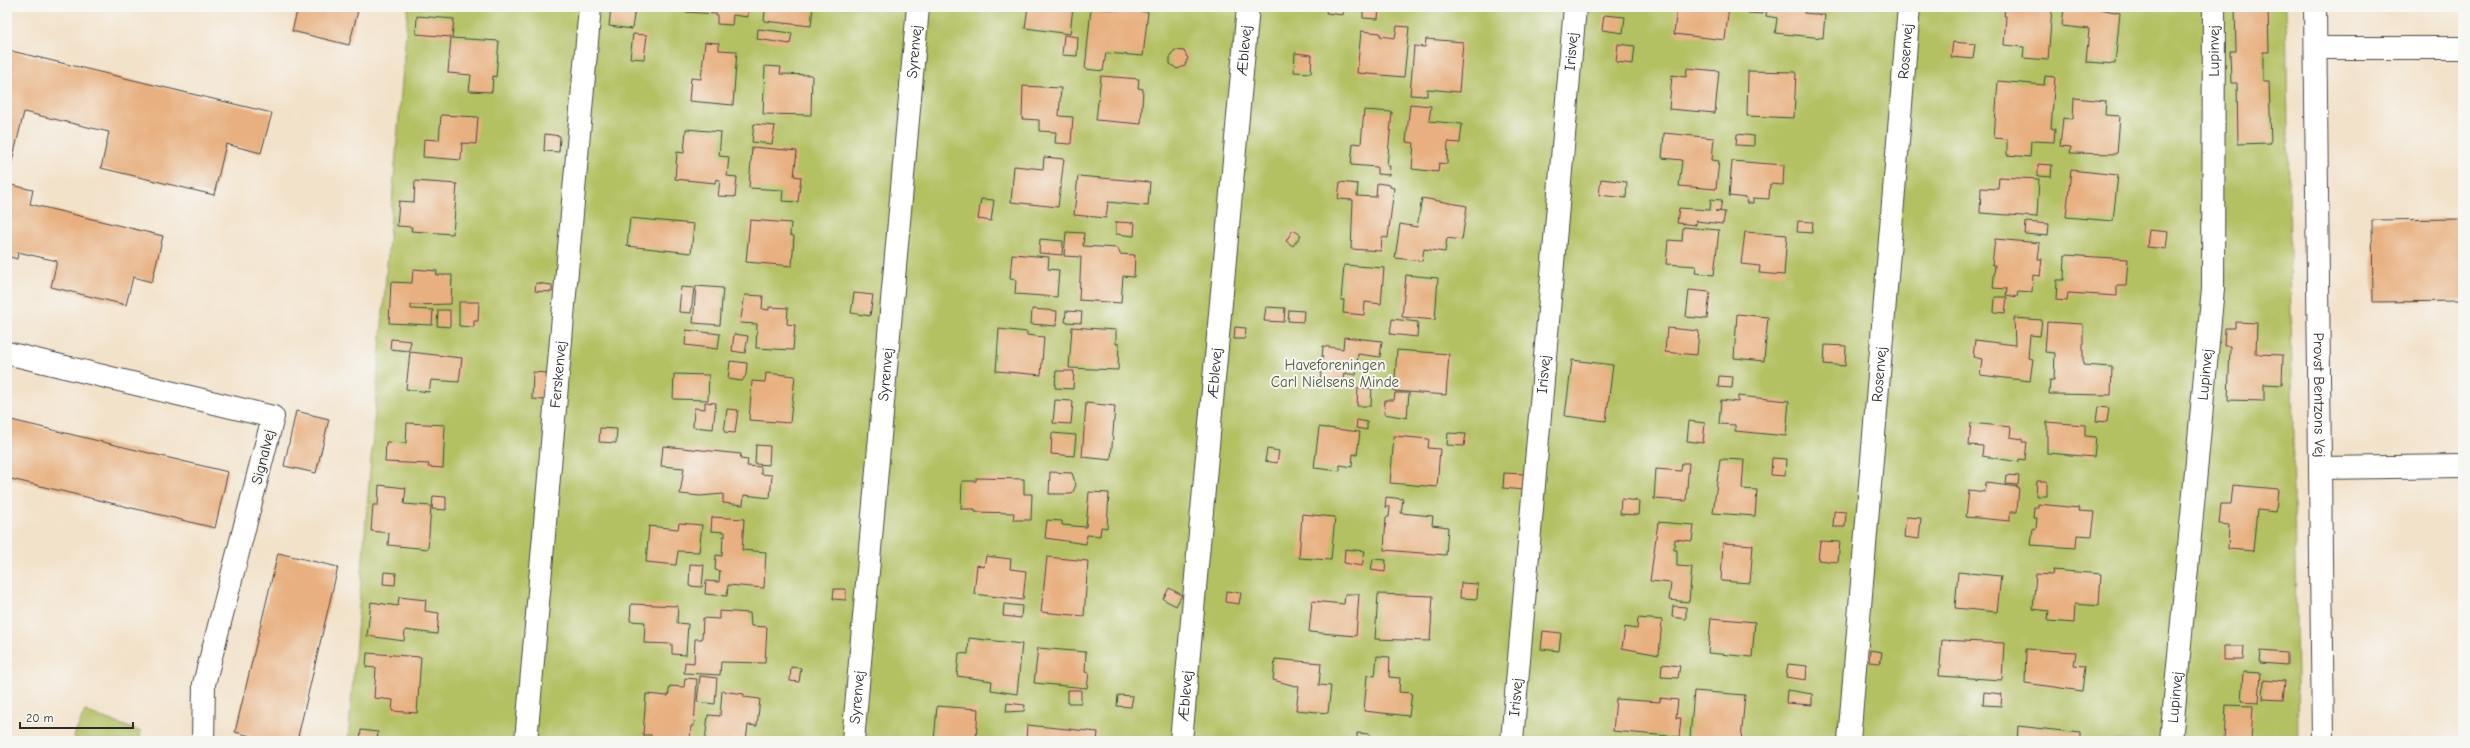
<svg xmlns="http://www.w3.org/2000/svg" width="2470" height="748" font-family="'Comic Neue',sans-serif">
	<rect width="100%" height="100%" fill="#f6f6f2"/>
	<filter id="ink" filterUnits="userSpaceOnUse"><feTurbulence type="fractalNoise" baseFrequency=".025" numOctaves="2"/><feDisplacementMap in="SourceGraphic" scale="8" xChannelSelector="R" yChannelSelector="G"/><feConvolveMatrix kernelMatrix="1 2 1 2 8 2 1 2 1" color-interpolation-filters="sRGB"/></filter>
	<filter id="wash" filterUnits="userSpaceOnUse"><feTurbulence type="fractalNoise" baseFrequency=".012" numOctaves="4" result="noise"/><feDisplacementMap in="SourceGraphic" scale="16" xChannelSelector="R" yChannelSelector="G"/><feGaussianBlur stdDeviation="0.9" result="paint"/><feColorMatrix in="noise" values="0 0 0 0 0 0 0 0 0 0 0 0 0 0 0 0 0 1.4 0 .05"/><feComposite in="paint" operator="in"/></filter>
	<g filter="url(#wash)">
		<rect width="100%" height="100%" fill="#f3e2ca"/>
		<path fill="#b4c163" stroke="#707647" d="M408,7H2286L2298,741H348Z
			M85,711L141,732L139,741H76L74,736Z"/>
		<g id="blocks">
			<path fill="#e8b080" d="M298,7H359L349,45L292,31Z
				M611,7L635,8L632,29L609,26Z
				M685,7H748V17L733,15L732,25L717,24V14L684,12Z
				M760,7H813L811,26L764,21L765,10H760Z
				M1028,7H1073L1070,34L1025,28Z
				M1327,7H1344L1343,15L1326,13Z
				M1363,7H1379L1378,19L1363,18Z
				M1677,7H1729L1725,40L1674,34Z
				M1749,7H1762V14L1748,13Z
				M1767,7H1805L1804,13L1825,15L1823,38L1775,33L1777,18L1766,16Z
				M2005,7L2052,9L2048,60L2023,58L2024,47L2004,45L2006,16H2004Z
				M2064,7H2090L2120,13L2115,64L2086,62L2089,29L2062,26Z
				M2235,7H2268L2269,52H2263V81H2269L2271,143L2238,144L2237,83H2231L2230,51H2236Z
				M1091,8L1148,12L1143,56L1106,53L1103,71L1085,69Z
				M1604,15L1625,17L1623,33L1602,30Z
				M417,16L454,19L452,38L499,41L496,77L493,76L492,92L469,91L471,75L448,73L451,37L416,34Z
				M1397,26L1409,27L1404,77L1357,73L1361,31L1380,33V36L1395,38Z
				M758,29L792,33L790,44L757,39Z
				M633,34L647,35L644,59L630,58Z
				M1064,35L1078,37L1077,56L1062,55Z
				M1426,39L1463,42L1459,92L1427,89V96L1410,95L1414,46L1425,47Z
				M705,42L719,43V50L737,51L733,105L689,101L691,78L701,79Z
				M1953,42L1975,44L1973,59L1951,57Z
				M1618,44L1635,46L1633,64L1616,62Z
				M7,50L272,113L261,153L226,144L214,195L101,168L109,132L24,112L7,182Z
				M1175,50L1184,51L1188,58L1185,66L1177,69L1170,64V55Z
				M1295,53L1312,55L1311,73L1294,72Z
				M765,66L781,67L780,74L812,75L811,115L763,114Z
				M1687,68L1719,71L1715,113L1669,109L1672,75L1686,77Z
				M1748,71L1796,72L1794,118L1747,116Z
				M1101,76L1139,79L1138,88L1143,89L1141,124L1096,120Z
				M2045,76L2055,77L2051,128L2055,129L2054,142L2031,141L2030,157L2007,155V139L1994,138L1998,81L2044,85Z
				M1023,86L1061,88L1059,116L1073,117L1071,144L1055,143L1056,132L1039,131V120L1022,119Z
				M2074,98L2106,101L2105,115L2120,116L2117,154L2070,153L2071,147L2060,146L2063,118L2073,119Z
				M1410,104L1431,106L1429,121L1462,124L1460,143L1448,142L1447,164L1439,163L1438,172L1412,169L1414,143L1406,142Z
				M1364,110L1392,112L1387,166H1390L1389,175L1377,174V167L1351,165L1353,143L1361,144Z
				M441,115L478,117L476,144L462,143L461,160L423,157L424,139L439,140Z
				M754,124L775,126L772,144L752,142Z
				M686,129L721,132L719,156L729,157L727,176L737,177L735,197L718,196L720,180L716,179L715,183L675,179L677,152L684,153Z
				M1664,133L1714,138L1712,160L1719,161L1716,189L1679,186L1682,160L1662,158Z
				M545,134L560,136L559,152L544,151Z
				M1737,134L1754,136V146L1736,145Z
				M752,147L797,151L794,176L801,177L798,202L782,201L783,190L749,188Z
				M1044,157L1064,159L1058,207L1011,202L1014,166L1043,169Z
				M1732,161L1784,165L1783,185L1770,184L1769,199L1753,198V203H1746L1747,198L1729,196Z
				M2038,164L2052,165L2051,177L2038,176Z
				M2071,170L2118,175L2113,221L2066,217Z
				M1078,176L1150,182L1148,206L1108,202L1106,218L1074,215Z
				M1999,177L2039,179L2037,217L1980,213L1981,188L1998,189Z
				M1601,179L1627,182L1626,198L1599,195Z
				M415,181L457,184L453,234L411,231L412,227L397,226L399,201L414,202Z
				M1340,182L1358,184L1357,196L1376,197L1377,183L1390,185V187L1394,188L1388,238L1382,237L1381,251L1351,249L1353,200L1338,199Z
				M7,184L33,190L30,204L163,236L152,282L133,277L126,305L51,287L57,261L18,252L17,259L7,256Z
				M1422,198L1467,206L1462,240L1447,238L1445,252L1424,249L1422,261L1395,258L1400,224L1417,227Z
				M981,199L994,200L991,221L978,219Z
				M1711,199L1722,200L1720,211H1715L1725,212L1723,224L1696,221V225L1677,223L1679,208L1710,210Z
				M630,218L694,224L691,253L627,246Z
				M2463,219V301L2373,302L2372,220Z
				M750,220L791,223L790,235L794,236L792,266L746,262Z
				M1798,221L1813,222L1812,233L1797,232Z
				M1116,222L1135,223L1134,236L1116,234Z
				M2026,222L2049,224L2048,236L2025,234Z
				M1683,227L1719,230L1714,275L1695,273L1696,266L1666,264L1668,240L1682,241Z
				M1293,230L1301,235L1293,246L1286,241Z
				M2149,230L2168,232L2166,249L2147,247Z
				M1066,232L1084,233L1083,246L1118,248L1120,254L1135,255L1134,277L1123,276L1121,303L1079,300L1081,257L1064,256Z
				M1745,232L1787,235L1784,275L1759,273L1760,266L1741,264Z
				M1040,239L1063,241L1062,255L1039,253Z
				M1995,239L2040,243L2038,259H2042L2040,276L2033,275L2032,292L2018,291L2017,297L2006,295L2007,289L1993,288L1995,265H1992Z
				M1012,254L1049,257L1048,269L1059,270L1057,297L1015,294L1016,280L1010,279Z
				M2065,255L2128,259L2126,286H2117V296L2068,293L2067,301L2056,300L2057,280H2064Z
				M1344,265L1384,268L1381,304L1365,302L1364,315L1343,313L1344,300H1341Z
				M413,269L437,271L436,275H452L451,304L411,305V309L433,310L432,325L389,323L391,282L412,283Z
				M1406,275L1438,278L1435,320L1402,317Z
				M536,283L552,285V292L535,291Z
				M696,286L723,288L720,325L693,323Z
				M681,287L694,288L691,313L679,312Z
				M1689,290L1710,292L1707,319L1686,317Z
				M854,293L873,295L870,316L851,313Z
				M745,295L763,296L762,309L769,310V307L788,308L787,324L795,325L793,350L756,348L757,324L740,323Z
				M1995,297H2007L2005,313L1994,312Z
				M459,302H479L478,321H474V327L459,326Z
				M1266,307L1285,308L1284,322L1264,321Z
				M1032,309L1057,311L1056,326L1031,324Z
				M438,310H450V327L437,326Z
				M1289,310L1304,311L1303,322L1288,321Z
				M1066,311L1082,312L1081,323L1065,322Z
				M1737,314L1768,317L1764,361L1734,358Z
				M2014,318L2042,320L2040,336L2030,335L2028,358L2033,359L2030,381L1980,375L1982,359L1973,357L1975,340L2015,345Z
				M1392,319L1418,322L1417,337L1390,334Z
				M2047,322L2083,324V365L2112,367L2111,395L2049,394L2050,380H2054L2055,353L2045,352Z
				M2235,322L2257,323L2256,354L2283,355L2282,385L2264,384V401L2228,400L2230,346H2224L2225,328H2235Z
				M1072,327L1116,330V344H1119L1118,370L1069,368Z
				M1235,327L1246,328L1245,339H1234Z
				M1667,328L1699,331L1697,355L1665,352Z
				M999,329L1027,332V335L1044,337L1041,375L996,371Z
				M686,330L720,334L718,349L685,345Z
				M734,334L748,336L745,353L732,351Z
				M1344,337L1382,341L1380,357L1358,354L1356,375L1344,373L1342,387L1320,385L1323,346L1343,349Z
				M391,339L411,341L409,351L390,349Z
				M1825,345L1846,346L1845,366L1824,364Z
				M1397,350L1449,354L1446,395L1394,391Z
				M410,352L462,358L459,382L431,380L429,392L406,389Z
				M1572,360L1613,365L1606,421L1565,416Z
				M730,361L747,363L746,375L742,381L728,379Z
				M1056,371H1074L1073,389L1055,388Z
				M533,372L547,373L545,400L532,399Z
				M766,373L795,376L790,423L749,420L752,381L765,382Z
				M674,374L709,375L708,400L673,399Z
				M1719,376L1733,377L1732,388L1718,387Z
				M1358,388H1372L1371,406H1357Z
				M1395,393H1409L1407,418L1384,414L1385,400H1394Z
				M1738,396L1789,401L1786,436L1735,431V425L1719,424L1721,400L1738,402Z
				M1055,400L1073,401L1071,424L1053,423Z
				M705,402L716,403L713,429L693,427L694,408L705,409Z
				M1086,403L1115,406L1111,460L1082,457Z
				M2098,407L2109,408L2107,422L2096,421Z
				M727,409L738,410L735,433L724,432Z
				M296,411L329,419L316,473L284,466Z
				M7,419L228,472L215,528L7,478Z
				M1357,420L1367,422V430L1356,428Z
				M1689,421L1705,423L1703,443L1687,441Z
				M2047,422L2085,425V436L2096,437L2094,457L2047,453Z
				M407,423L445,425L443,468L428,467L429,464L385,462L386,442L406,443Z
				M1971,423L2011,427L2010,437L2022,439V442H2027L2025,460L2019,459V462L1982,456L1983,446L1969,445Z
				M1319,427L1360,432L1357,455L1353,454L1352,467L1340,465V471L1314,468Z
				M600,428L617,429L616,443L599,442Z
				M1052,433L1076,435L1074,456L1051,454Z
				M1448,433L1466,434L1464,446L1447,445Z
				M1394,436L1429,439L1428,448L1440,449L1437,487L1390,483Z
				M756,445L770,446L769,465L755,464Z
				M663,446L741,454L740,459L748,460L747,466L761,467V474L772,475L770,498L744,495L743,505L723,503V494L700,496L680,494L684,468L661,466Z
				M1267,449L1279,451L1277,463L1265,461Z
				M1772,458L1786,459L1785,476L1771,475Z
				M1720,459L1744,460L1742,489L1757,490L1755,516L1713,513Z
				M1682,463H1689L1686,501L1654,499L1656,469L1681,471Z
				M1050,472L1072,473L1076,485L1072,494H1049Z
				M1504,473L1524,474L1523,490L1503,488Z
				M2007,475L2019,476L2018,485L2006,484Z
				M976,478L1024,479V494H1032L1031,520H1013L1014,513L975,512V509H961L962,481H976Z
				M2037,481H2047V496H2036Z
				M1986,483L2019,487L2017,512H2010V521L1966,517L1969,490L1985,492Z
				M379,485L406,488L404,504L431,506L428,549L388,545L389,533L371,531L373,505H378Z
				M2233,485L2278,489L2276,512L2257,510L2253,551L2228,549L2229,525L2219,524L2221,504H2231Z
				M1089,492L1109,493L1107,528L1101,527L1100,536L1087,535L1086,544L1045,538L1047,520L1062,521V525L1086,527Z
				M433,496L446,497V510L432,509Z
				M1386,497L1403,499L1401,513L1433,516L1432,525L1448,527L1446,555L1384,550L1386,517H1389L1390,507H1385Z
				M1621,499L1639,501L1638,515L1620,514Z
				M2038,504L2079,508L2078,511L2095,512L2092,536L2077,535L2076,548L2031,545L2033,528L2036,529L2037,518H2033L2034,508H2038Z
				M1834,511L1846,512L1845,527H1833Z
				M1302,514L1335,517L1331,560L1299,558Z
				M712,517L744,519L742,550L766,552L764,588L728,585L727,596L705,594L706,581L719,582L720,571L715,570L716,555L722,556L723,536L725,537V532L711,531Z
				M1906,517L1921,518L1919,539L1904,537Z
				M1658,522L1694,525L1692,541L1675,539L1674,550H1677V566L1692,567L1689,602L1669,600L1671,583L1650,581Z
				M679,523L702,525L699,552L678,551L676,565L646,562L649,526L678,529Z
				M1820,541L1840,542L1838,562L1818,560Z
				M1723,543L1753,545L1750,583L1721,581Z
				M1345,549L1365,551L1362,566L1344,563Z
				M278,553L338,567L297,741H249L251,736L235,732Z
				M986,556L1011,559L1010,569L1026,571L1023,600L974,594L977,565L984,567Z
				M1047,557L1088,561L1084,616L1041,612Z
				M1373,559L1386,560L1385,572L1371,570Z
				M690,564L704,565L702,587L689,586Z
				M2053,570L2101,574L2099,606L2075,604L2074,623L2048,621L2049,611L2033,609L2036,574L2052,575Z
				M384,572L396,573L395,585L383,584Z
				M1958,572L2001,576L1997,612L1955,608Z
				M1461,583L1478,584L1477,599L1460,598Z
				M1169,588L1182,595L1176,606L1163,599Z
				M834,589H846V600L833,599Z
				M1226,591L1241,593L1239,604L1225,602Z
				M1345,594H1359L1356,636L1309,632L1312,601L1344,604Z
				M1378,594L1433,596L1430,641L1375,639Z
				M399,597L426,600L425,611L439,613L437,634L405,630L404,641L367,636L371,602L398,606Z
				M631,604L678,606L677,623L688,624L686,655L672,654V644L644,643L645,622L630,621Z
				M1004,604L1022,606L1021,618L1003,616Z
				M1673,606L1686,607V619L1672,617Z
				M719,611L750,613L751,626L767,627L765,663L721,662L720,675L684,673L685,662L694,663L695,639H702L703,618L719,619Z
				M1638,618L1662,620L1659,655L1622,648L1625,627L1637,629Z
				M1711,618L1755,622L1752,657L1708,653Z
				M1543,631L1561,633L1559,651L1541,649Z
				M969,638L1022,644L1017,694L991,690L992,681L957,676L959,653L968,654Z
				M1942,640L2004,643L2002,680L1939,676Z
				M2224,646H2244L2243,660H2224Z
				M1038,648L1086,652L1085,672L1089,673L1087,688L1034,683Z
				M2026,649L2076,652L2074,665L2085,666L2082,691L2025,683Z
				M1870,650L1882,652L1880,663L1869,662Z
				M2261,651L2287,653V665L2260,663Z
				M367,653L421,657L417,713L392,711L393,700L374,698L376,668L366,667Z
				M1377,656L1390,657L1389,677L1400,678L1399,692L1412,693L1409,716L1364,711L1367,675L1375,676Z
				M1275,659L1321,663L1319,685L1331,686L1328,713L1296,710L1299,687L1273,680Z
				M1662,664L1680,666L1678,678L1661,677Z
				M1788,664L1807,666L1806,680L1786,677Z
				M791,667L801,668L799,682L790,681Z
				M2243,672L2261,673L2259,702L2241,701Z
				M700,676L717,678L715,704L697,702Z
				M685,678L697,679L694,726H691L690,741H651V735H643L646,694L668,696L670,686L684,687Z
				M2264,679L2285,681L2283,700L2263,699Z
				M1068,690H1081V703H1068Z
				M1787,690L1812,694V705L1786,703Z
				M722,691L744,694V697L760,699L757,726L748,725L746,741H705L708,715L720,716Z
				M1694,691L1745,695L1741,741L1716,739V741H1691L1692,737H1690Z
				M1984,692L2002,694L2001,706L1983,705Z
				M1118,695L1133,696L1131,707L1117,706Z
				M1660,698L1678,700L1676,718H1681L1679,737L1613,731L1616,699L1660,702Z
				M1007,703L1025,705L1024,711L1006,712Z
				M2226,705L2253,706L2251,741H2224Z
				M937,706L978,709L976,741H934Z
				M1027,725L1098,732L1097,741L1026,740Z
				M2018,726L2081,733V741H2017Z
				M361,730L378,732L377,740L381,741H360Z
				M1357,733L1370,734V741H1357Z"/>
		</g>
	</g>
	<g filter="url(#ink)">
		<use href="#blocks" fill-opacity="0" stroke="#494643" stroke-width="1"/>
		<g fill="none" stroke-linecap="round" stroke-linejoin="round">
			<defs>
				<g id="minor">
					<path id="s1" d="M2315,7L2323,741"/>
					<path d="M2316,48H2463"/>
					<path d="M7,353L273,417L204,684L203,741"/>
					<path d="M2320,468L2463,466"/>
					<path id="s2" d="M526,741L590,7"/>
					<path id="s3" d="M853,741L918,7"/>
					<path id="s4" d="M1181,741L1248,7"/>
					<path id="s5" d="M1512,741L1575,7"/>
					<path id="s6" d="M1849,741L1909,7"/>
					<path id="s7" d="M2171,741L2213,288L2214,7"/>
				</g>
			</defs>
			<use href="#minor" stroke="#494643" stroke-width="24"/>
			<use href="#minor" stroke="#fff" stroke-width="22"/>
		</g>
	</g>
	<g text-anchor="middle" stroke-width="4" stroke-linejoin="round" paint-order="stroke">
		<g font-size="15" fill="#2b2b2b" stroke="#f6f6f2">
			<text dy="5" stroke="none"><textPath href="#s3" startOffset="692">Syrenvej</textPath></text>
			<text dy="5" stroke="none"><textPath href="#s4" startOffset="693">Æblevej</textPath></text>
			<text dy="5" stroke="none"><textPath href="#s5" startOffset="692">Irisvej</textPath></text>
			<text dy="5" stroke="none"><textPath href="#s6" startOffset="692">Rosenvej</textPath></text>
			<text dy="5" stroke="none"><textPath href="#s7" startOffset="692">Lupinvej</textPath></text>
			<text dy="5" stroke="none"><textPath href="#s2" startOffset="368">Ferskenvej</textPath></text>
			<text dy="5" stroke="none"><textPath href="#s3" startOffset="368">Syrenvej</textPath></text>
			<text dy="5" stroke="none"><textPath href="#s4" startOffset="369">Æblevej</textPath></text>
			<text dy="5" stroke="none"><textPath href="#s5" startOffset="368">Irisvej</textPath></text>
			<text dy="5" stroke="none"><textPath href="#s6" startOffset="368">Rosenvej</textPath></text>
			<text dy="5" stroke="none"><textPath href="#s7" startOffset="368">Lupinvej</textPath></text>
			<text dy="5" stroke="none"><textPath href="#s1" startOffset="388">Provst Bentzons Vej</textPath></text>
			<text transform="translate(263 457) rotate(-76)" y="5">Signalvej</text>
			<text dy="5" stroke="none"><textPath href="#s3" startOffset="44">Syrenvej</textPath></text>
			<text dy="5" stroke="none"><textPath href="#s4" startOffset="45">Æblevej</textPath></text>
			<text dy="5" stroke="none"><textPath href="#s5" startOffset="44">Irisvej</textPath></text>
			<text dy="5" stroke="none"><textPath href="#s7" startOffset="44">Lupinvej</textPath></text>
		</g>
		<g font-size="15" fill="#54583c" stroke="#f6f6f2">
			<text x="1335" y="370">Haveforeningen<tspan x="1335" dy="17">Carl Nielsens Minde</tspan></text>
		</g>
	</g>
	<rect width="2470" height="748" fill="none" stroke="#f6f6f2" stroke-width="24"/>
	<path d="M20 722v6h113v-6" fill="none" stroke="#2b2b2b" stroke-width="2"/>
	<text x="26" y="722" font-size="12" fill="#2b2b2b" stroke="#f6f6f2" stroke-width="3" paint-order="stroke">20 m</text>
</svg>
